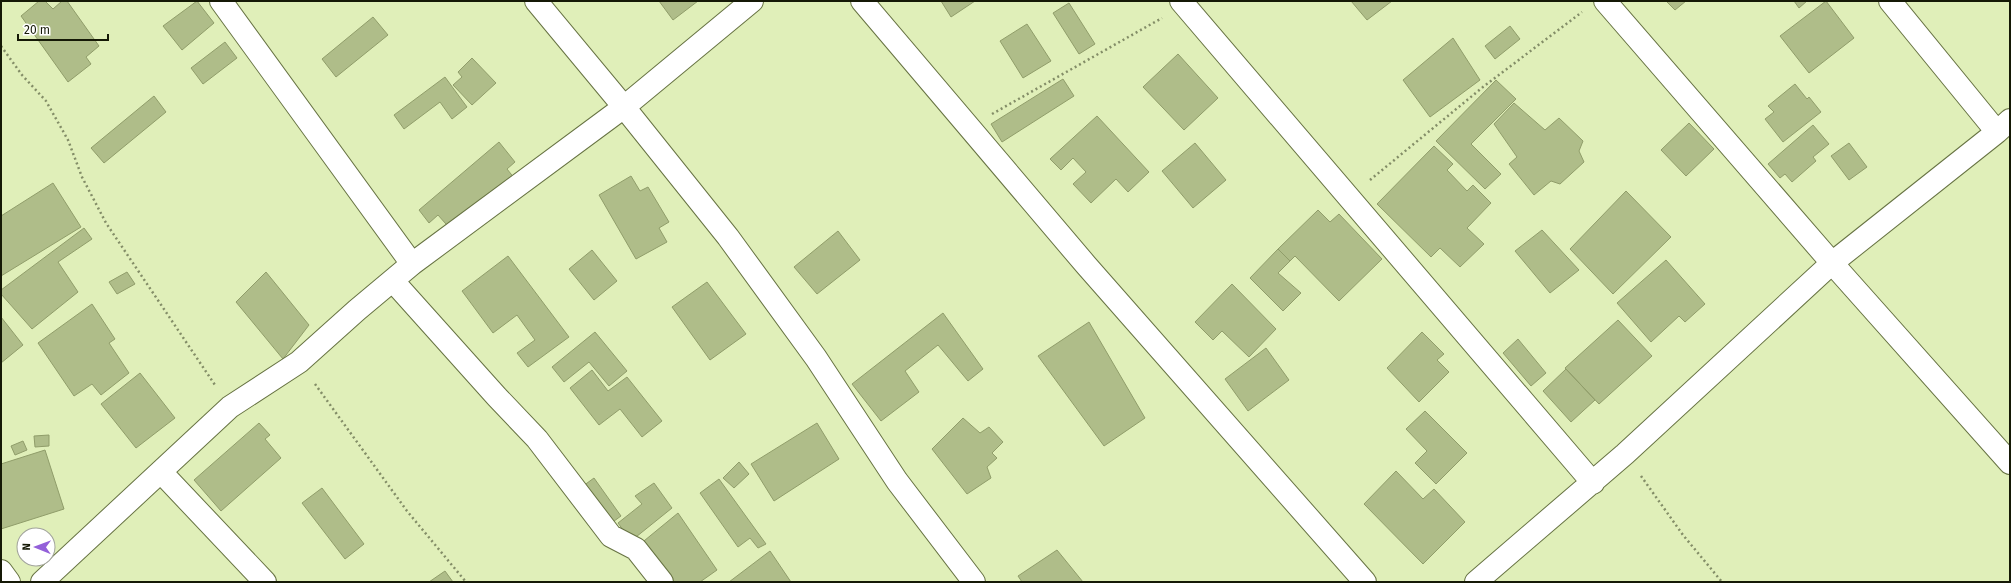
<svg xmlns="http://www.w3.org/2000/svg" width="2011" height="583" font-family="'Fira Sans',sans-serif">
	<rect width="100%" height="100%" fill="#e0efb9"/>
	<path fill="#afbd89" stroke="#909d6a" d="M39,1H45L53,9L62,1H67L99,46L86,57L91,64L68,82L21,16Z
		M197,1L214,23L182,50L163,26Z
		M659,1H698L673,20Z
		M941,1H975L951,17Z
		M1351,1H1392L1367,20Z
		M1666,1H1686L1675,10Z
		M1794,1H1807L1799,8Z
		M1826,1L1854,38L1809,73L1780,36Z
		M1069,3L1095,44L1079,54L1053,13Z
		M373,17L388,35L336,77L322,59Z
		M1027,24L1051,61L1023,78L1000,41Z
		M1510,26L1520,39L1495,59L1485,46Z
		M1453,38L1480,80L1430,117L1403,80Z
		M225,42L237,58L203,84L191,68Z
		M1178,54L1218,98L1184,130L1143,87Z
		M472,58L496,83L472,105L453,85L462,77L458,72Z
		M445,77L467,107L452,119L440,102L404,129L394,115Z
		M1063,79L1074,96L1002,142L991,124Z
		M1496,80L1516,99L1471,144L1501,174L1485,189L1436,141Z
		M1795,84L1807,99L1809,97L1821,112L1783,142L1765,119L1774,112L1768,106Z
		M154,96L166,112L104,163L91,148Z
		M1514,103L1545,130L1559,118L1583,141L1579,151L1584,162L1560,184L1551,181L1534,195L1509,164L1517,157L1494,124Z
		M1097,116L1149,172L1128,192L1116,179L1091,203L1073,184L1086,172L1073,158L1061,170L1050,159Z
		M1689,123L1714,149L1686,176L1661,150Z
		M1813,125L1829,144L1813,157L1816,161L1792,182L1785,174L1780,178L1768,164Z
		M499,142L515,162L507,169L515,179L453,232L438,215L429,223L419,210Z
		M1195,143L1226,180L1193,208L1162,171Z
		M1849,143L1867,167L1849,180L1831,156Z
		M1434,146L1453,164L1447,170L1467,191L1473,185L1491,203L1467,228L1484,244L1460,267L1440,248L1431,257L1377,204Z
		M631,176L640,191L648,187L669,222L659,228L667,242L636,259L599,195Z
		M53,183L81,227L1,276V216Z
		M1626,191L1671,237L1613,294L1570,249Z
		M1318,210L1330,222L1339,214L1382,259L1339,301L1295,256L1290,261L1278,249Z
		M84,228L92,239L58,262L78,292L32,329L1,294V290Z
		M1542,230L1579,270L1550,293L1515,251Z
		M838,231L860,260L817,294L794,267Z
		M1278,249L1290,261L1278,273L1301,293L1283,311L1250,278Z
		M592,250L617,281L594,300L569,269Z
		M508,256L569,337L528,367L517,353L535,340L517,315L493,333L462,291Z
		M1666,260L1705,304L1685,322L1679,316L1651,342L1617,303Z
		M127,272L135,284L117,294L109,282Z
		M266,272L309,325L283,359L236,302Z
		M707,282L746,334L710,360L672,307Z
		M1232,284L1276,329L1249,357L1222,331L1213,340L1195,322Z
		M92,304L115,339L109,343L129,373L101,395L92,384L74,396L38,343Z
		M943,313L983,369L968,381L938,345L905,371L919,392L881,421L852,384Z
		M1,317L23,345L1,363Z
		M1618,320L1652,356L1599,404L1565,368Z
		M1089,322L1145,418L1104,446L1038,356Z
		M595,332L627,371L609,386L589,362L564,382L552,367Z
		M1422,332L1444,354L1437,360L1449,372L1419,402L1387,368Z
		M1518,339L1546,373L1531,386L1503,353Z
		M1266,348L1289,380L1248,411L1225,379Z
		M1566,369L1595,400L1571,422L1543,391Z
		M592,370L608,391L627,377L662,421L642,437L620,409L599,425L570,388Z
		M140,373L175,418L136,448L101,404Z
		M1425,411L1467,453L1436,484L1415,463L1427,451L1406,429Z
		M963,418L980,433L989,427L1003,442L992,453L997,458L987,467L991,478L967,494L932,449Z
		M259,423L270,435L265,439L281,458L221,511L194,480Z
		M817,423L839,459L774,501L751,464Z
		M49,435V446L35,447L34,436Z
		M23,441L27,450L15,455L11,446Z
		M45,450L64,509L1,529V464Z
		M739,462L749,474L734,488L723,478Z
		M1396,471L1423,499L1434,489L1465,522L1423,564L1364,504Z
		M594,478L621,516L610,524L583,486Z
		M719,479L758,533L766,544L758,548L750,538L738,547L700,493Z
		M654,483L672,508L631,541L618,523L642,504L635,496Z
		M322,488L364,544L345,559L302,503Z
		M678,513L717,570L700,582H664L639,545Z
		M1057,550L1083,582H1022L1018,576Z
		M770,551L791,582H729Z
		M445,571L453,582H429Z"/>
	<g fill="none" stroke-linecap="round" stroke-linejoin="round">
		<defs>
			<path id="minor" d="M221,1L412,264
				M536,1L624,107L728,237L816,358L897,481L974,582
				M862,1L1086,265L1365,582
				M1181,1L1593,483
				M1605,1L1832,263L2010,463
				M1890,1L1997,132
				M393,281L497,397L537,439L611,536L636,549L662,582
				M161,472L265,582
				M1,571L9,582
				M42,582L230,407L299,362L357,310L412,264L624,107L752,1
				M1476,582L1625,454L1832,263L1997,132L2010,120"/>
		</defs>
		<use href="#minor" stroke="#677343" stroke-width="24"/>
		<path stroke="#838d67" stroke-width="2.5" stroke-dasharray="2 3" stroke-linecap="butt" d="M1,46L22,75L46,101L68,140L82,177L106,223L215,385
			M992,114L1162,18
			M1370,180L1483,87L1582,12
			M315,384L407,511L466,582
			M1641,476L1683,535L1722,582"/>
		<use href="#minor" stroke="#fff" stroke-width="22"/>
	</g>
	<rect width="2011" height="583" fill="none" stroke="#151906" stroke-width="4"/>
	<g transform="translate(36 547) rotate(271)"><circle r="19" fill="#ffffff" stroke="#a1a39b"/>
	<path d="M0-3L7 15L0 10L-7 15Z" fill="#9360d9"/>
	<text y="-6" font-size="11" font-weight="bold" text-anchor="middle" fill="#151906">N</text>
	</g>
	<path d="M18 34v6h90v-6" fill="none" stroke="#151906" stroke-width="2"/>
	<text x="24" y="34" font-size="12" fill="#151906" stroke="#ffffff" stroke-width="3" paint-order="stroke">20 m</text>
</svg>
